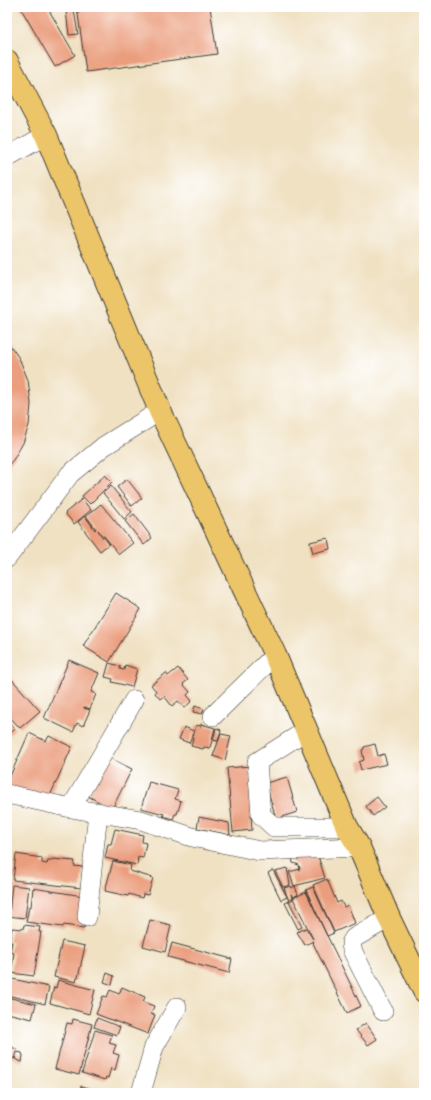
<svg xmlns="http://www.w3.org/2000/svg" width="431" height="1100" font-family="'IM FELL Double Pica',serif">
	<rect width="100%" height="100%" fill="#fff"/>
	<filter id="ink" filterUnits="userSpaceOnUse"><feTurbulence type="fractalNoise" baseFrequency=".025" numOctaves="2"/><feDisplacementMap in="SourceGraphic" scale="8" xChannelSelector="R" yChannelSelector="G"/><feConvolveMatrix kernelMatrix="1 2 1 2 8 2 1 2 1" color-interpolation-filters="sRGB"/></filter>
	<filter id="wash" filterUnits="userSpaceOnUse"><feTurbulence type="fractalNoise" baseFrequency=".012" numOctaves="4" result="noise"/><feDisplacementMap in="SourceGraphic" scale="16" xChannelSelector="R" yChannelSelector="G"/><feGaussianBlur stdDeviation="0.9" result="paint"/><feColorMatrix in="noise" values="0 0 0 0 0 0 0 0 0 0 0 0 0 0 0 0 0 1.4 0 .05"/><feComposite in="paint" operator="in"/></filter>
	<g filter="url(#wash)">
		<rect width="100%" height="100%" fill="#f0e1c2"/>
		<g id="blocks">
			<path fill="#eb9e7e" d="M20,7H47L75,55L55,67Z
				M77,7H210L217,54L86,72Z
				M74,10L78,34L69,35L66,11Z
				M7,341L19,358L28,380L31,404L29,425L23,443L13,460L7,467Z
				M105,475L112,482L90,504L82,496Z
				M127,479L142,498L132,506L117,487Z
				M111,486L132,512L124,519L103,493Z
				M82,499L91,510L74,524L65,513Z
				M101,504L133,543L119,554L103,535L102,536L98,530L103,538L104,537L109,544L100,551L78,522L85,516L95,530L96,529L86,516Z
				M134,514L152,538L144,545L125,521Z
				M328,538L330,549L313,553L310,542Z
				M116,593L141,609L109,662L83,646Z
				M69,660L99,673L91,692L96,694L90,709L84,707V708L90,710L83,726L77,723L73,732L44,718Z
				M109,663L120,666V669L124,670L125,665L137,669L132,687L112,682L113,679L105,677Z
				M178,668L188,680L183,684L190,692L187,695L192,701L184,708L178,701L172,706L164,696L160,699L155,693L156,691L151,685L166,673L168,676Z
				M8,675L40,711L20,728L7,714V676Z
				M195,706L204,709L202,714L193,712Z
				M7,720L15,729L7,737Z
				M201,724L215,728L210,748L204,747L203,749L191,746L196,725L201,726Z
				M184,727L194,731L189,743L179,739Z
				M216,728L221,730L218,741L213,740Z
				M29,733L46,741L49,736L72,747L49,798L7,787L9,783L7,782V780L10,774H11Z
				M221,734L231,736L225,760L213,756Z
				M375,744L378,756L384,754L387,764L361,770L359,762L364,760L362,750L364,749V747Z
				M108,757L132,769L112,809L88,796Z
				M250,766L254,814H251L252,830L233,832L227,768Z
				M287,777L297,812L276,819L266,783Z
				M149,782L178,790L175,799L181,801L177,814H175L173,819L163,816L164,814L141,808Z
				M377,797L385,807L373,816L366,806Z
				M199,817L229,823L230,835L197,828Z
				M115,829L143,835L142,842L146,843L143,858L138,857L137,865L105,858L108,844H111Z
				M16,854L42,858V863L47,864L48,861H52V859L75,861L74,866L83,867L81,888L13,880Z
				M318,856L325,878L294,886L289,872L300,869L299,865L293,863L292,857Z
				M113,861L131,865L130,871L153,878L148,895L143,894L142,898L129,894L128,896L105,891Z
				M287,868L290,885L283,887L275,871Z
				M273,870L287,897L281,900L268,873Z
				M327,879L337,903L341,901L344,907L348,905L355,923L334,932L313,885Z
				M12,885L29,887L25,918L7,916L9,915Z
				M291,886L292,888L295,886L298,895L292,897L291,894L293,899L289,901L284,888Z
				M313,887L334,933L327,936L306,890Z
				M33,888L83,896L86,911L84,928L64,925L63,927L26,922L29,907H31Z
				M306,892L361,1006L347,1013L313,943L314,942L313,941L305,945L297,932L306,928L313,939L293,898Z
				M289,901L302,927L298,929L285,903Z
				M150,920L171,925L165,952L143,946Z
				M24,925L40,927L39,932H41L34,976L11,973L14,953L10,952L12,942H9L12,928L23,929Z
				M62,941L85,946L78,978H77L76,982L54,977Z
				M172,943L232,959L229,973L168,957Z
				M107,973L114,976L112,985L104,982Z
				M8,978L49,987L45,1004L7,995Z
				M58,980L95,990L89,1014L50,1003L54,987L56,988Z
				M122,987L145,997L143,1002L154,1006L151,1014L155,1015L148,1034L96,1014L103,996L107,997L110,990L119,994Z
				M7,997L36,1004L32,1019L7,1013Z
				M97,1018L120,1027L117,1035L94,1027Z
				M73,1019L92,1024L79,1075L55,1069L67,1023L72,1024Z
				M366,1023L377,1039L368,1045L356,1030Z
				M95,1030L112,1035L109,1043L116,1045L113,1053L119,1055L115,1070L111,1068L108,1078L106,1077L105,1080L82,1073Z
				M7,1046L17,1049L14,1059L7,1056Z
				M17,1052L22,1053L23,1056L22,1062L15,1059Z
				M81,1086L92,1089L91,1093H80Z"/>
		</g>
	</g>
	<g filter="url(#ink)">
		<use href="#blocks" fill-opacity="0" stroke="#3c3a35" stroke-width="1"/>
		<g fill="none" stroke-linecap="round" stroke-linejoin="round">
			<defs>
				<path id="minor" d="M7,157L46,135
					M7,558L70,474L104,446L160,411
					M213,716L275,655
					M307,730L257,762L261,815L274,827H347
					M7,794L71,808L141,820L192,837L260,851L359,847
					M71,808L134,700
					M87,917L98,812
					M383,1011L352,950L351,943L354,938L389,918
					M141,1093L154,1047L177,1007"/>
				<path id="major" d="M7,61L46,135L160,411L275,655L347,827L359,847L389,918L424,991"/>
			</defs>
			<use href="#minor" stroke="#3c3a35" stroke-width="20"/>
			<use href="#major" stroke="#3c3a35" stroke-width="24"/>
			<use href="#minor" stroke="#fff" stroke-width="19"/>
			<use href="#major" stroke="#edc569" stroke-width="22"/>
		</g>
	</g>
	<rect width="431" height="1100" fill="none" stroke="#fff" stroke-width="24"/>
</svg>
